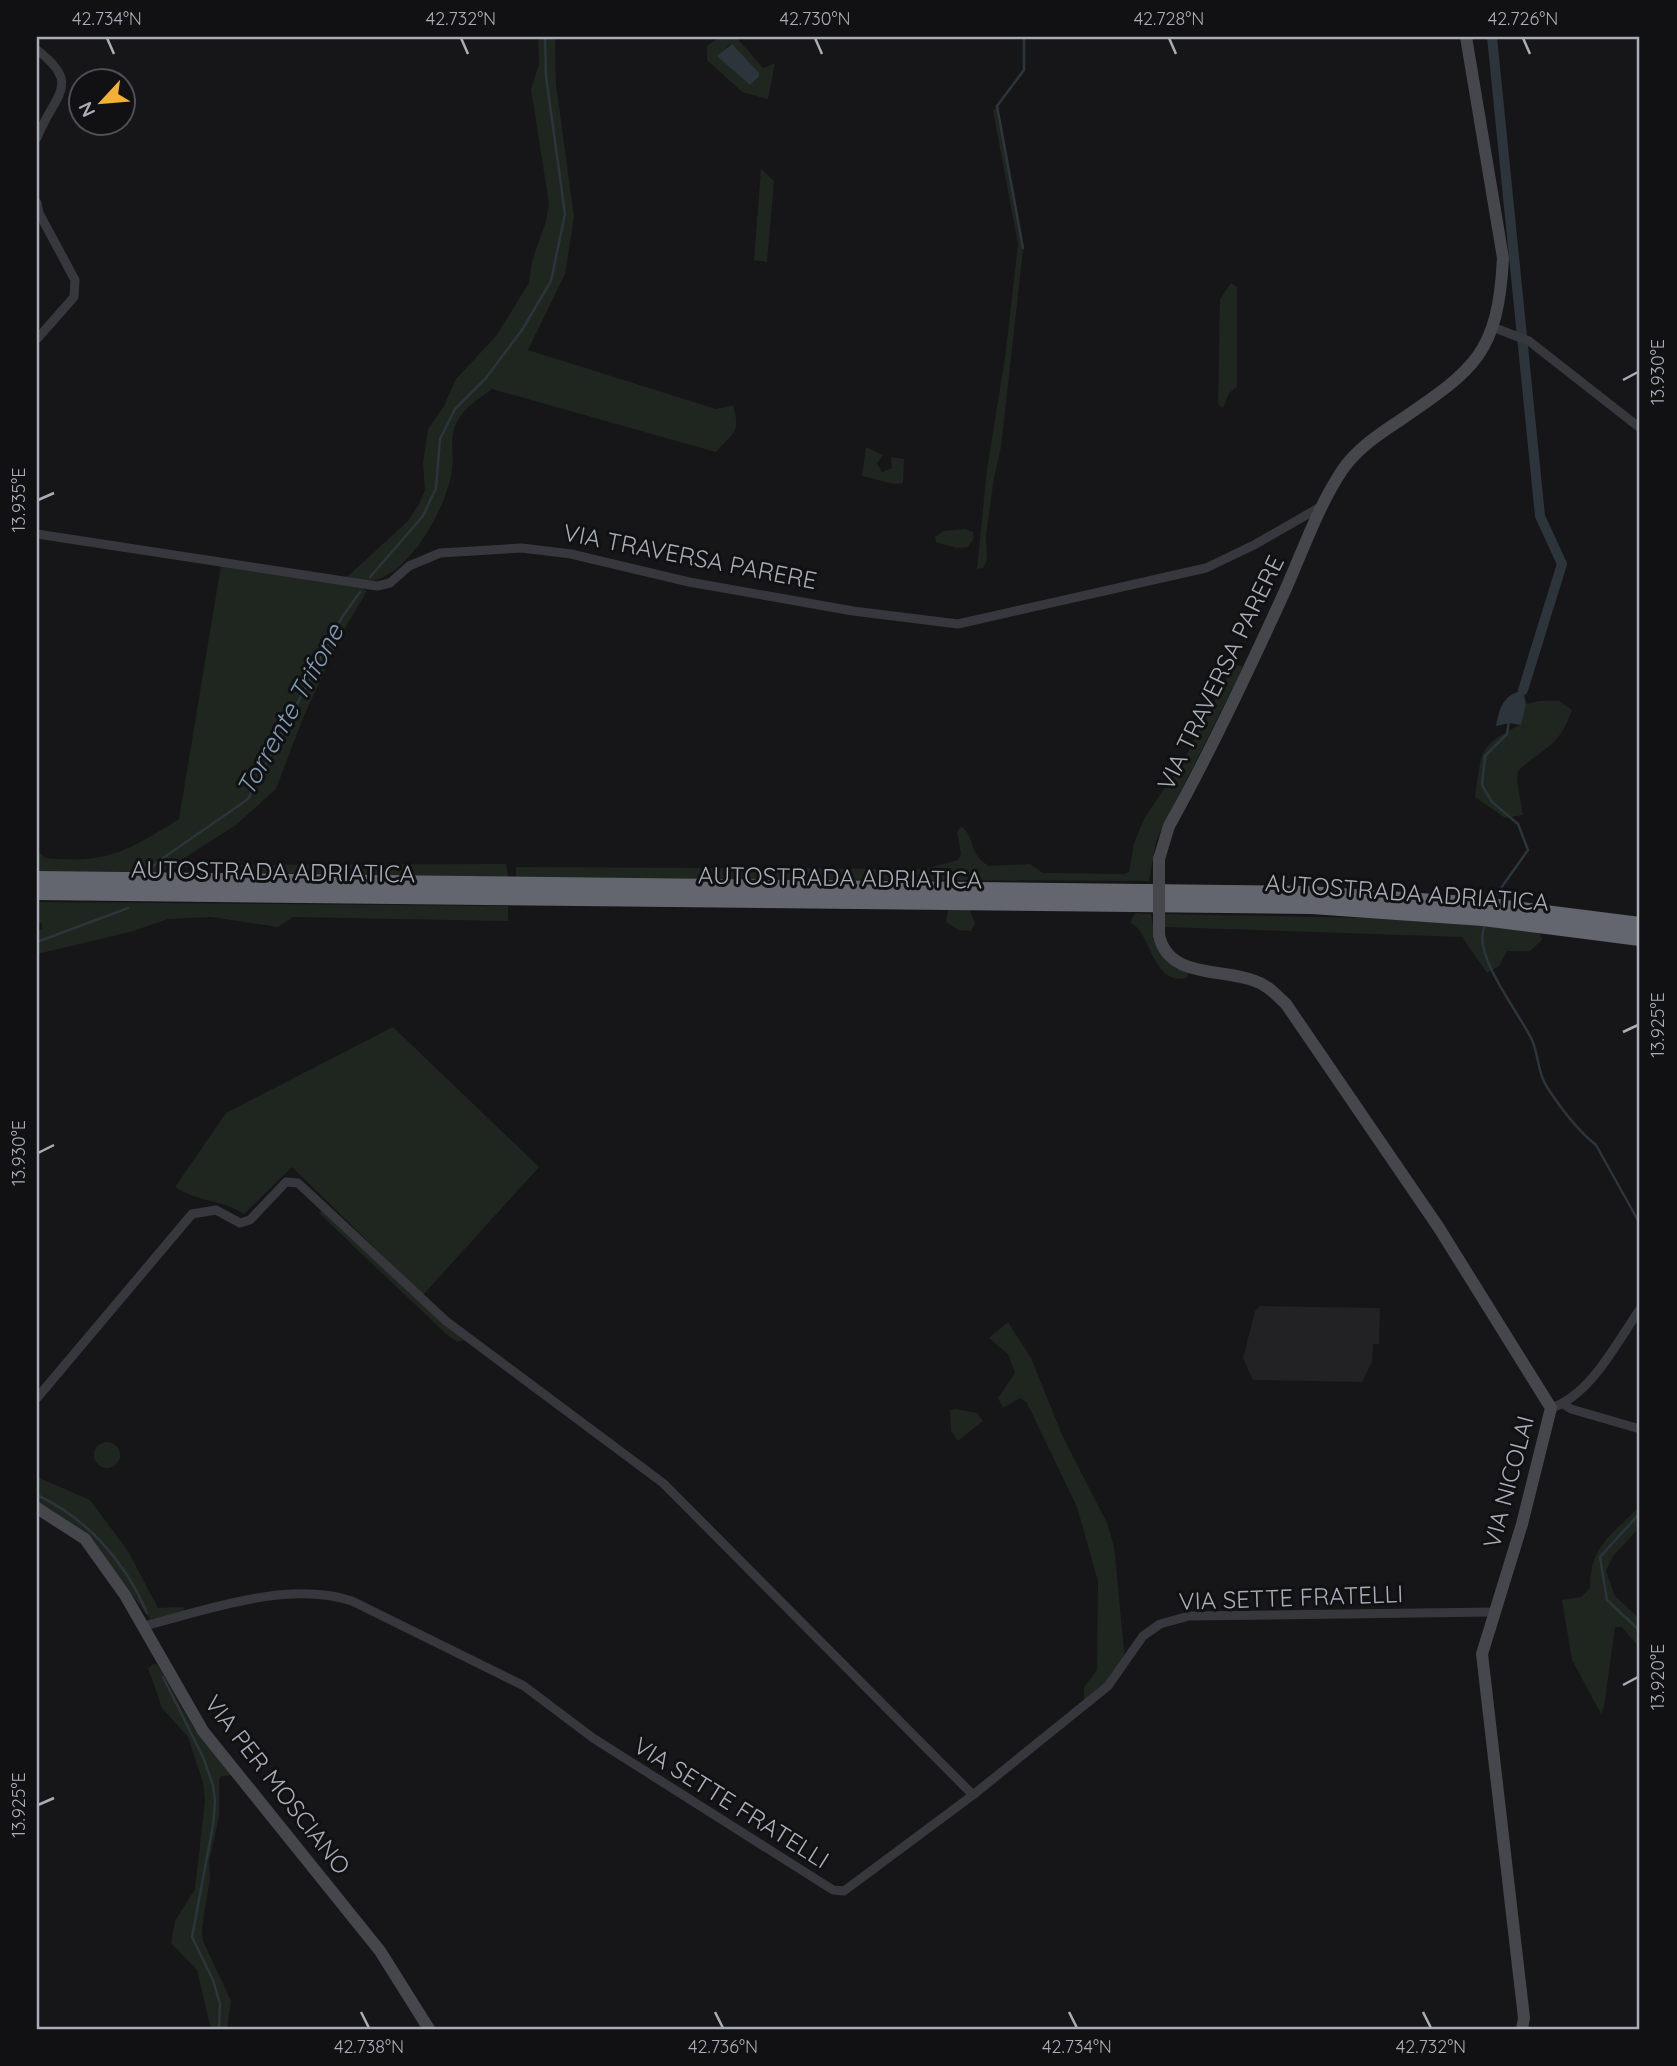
<svg xmlns="http://www.w3.org/2000/svg" width="1677" height="2066" font-family="Quicksand,sans-serif">
	<rect width="100%" height="100%" fill="#161618"/>
	<path fill="#222225" d="M1260,1306L1380,1308L1379,1344H1373L1372,1362L1362,1382L1253,1380L1243,1358L1255,1311Z"/>
	<path fill="#1e261f" fill-rule="evenodd" d="M538,37H555L556,84L574,217L565,274L528,350L716,409L733,405C741,434 734,431 716,452L492,389C480,398 463,408 457,422C449,437 454,454 452,470C447,506 414,566 379,579C369,583 357,579 347,577L408,521L419,504L425,490L423,463L428,429L444,406L456,379L496,336L529,283L532,261L546,221L549,204L531,89L539,64Z
		M719,37H736L763,68L775,63L768,99L742,92L707,60V46ZM730,44L759,73V78L750,85L718,56Z
		M997,106L1023,250L1001,447L994,478L986,535L987,560L983,568L977,569L987,469L1005,358L1018,244L993,111Z
		M761,169L774,181L767,262L754,260Z
		M1231,283L1237,287V387L1229,393L1223,408L1218,404L1220,299Z
		M866,447L883,455L877,463L882,472L892,468L891,457L904,459L903,483L894,484L862,476Z
		M965,529L973,532L974,538L968,547L956,548L936,542L935,537L943,531Z
		M221,565L356,585L367,591L342,633L303,718L276,789L236,825L173,865L506,864L508,877L261,873L241,867H177L153,873L37,874V850L45,858C108,864 127,851 179,819Z
		M1234,664L1243,667L1156,841L1149,881L516,878V867L925,869L958,860L961,854L957,832L961,826C976,837 968,855 989,866L1030,864L1043,873L1124,874L1129,872L1134,843L1145,817L1183,761Z
		M1539,701H1559L1572,710C1558,749 1545,746 1518,771L1517,780L1523,815L1505,818L1475,797C1482,752 1477,746 1520,725L1526,704Z
		M37,902L508,906V921L293,917L278,927L211,917L168,919L130,932L37,954V931L42,929V924L37,921Z
		M948,909L970,910L975,924L971,931L958,930L946,922Z
		M1135,913L1151,914L1155,940L1189,971L1187,978C1151,986 1151,930 1130,923Z
		M1164,914L1423,919L1539,932L1542,940L1530,951H1507L1499,966L1487,973L1462,937L1164,927Z
		M393,1027L539,1167L423,1295L292,1167L244,1214C219,1198 200,1203 175,1187L226,1113Z
		M323,1209L466,1340L457,1342L445,1333L319,1213Z
		M1008,1322L1031,1358L1063,1437L1107,1523L1114,1546L1125,1660L1106,1684L1084,1701V1687L1097,1670L1098,1581L1077,1507L1027,1403L1020,1398L1003,1408L998,1398L1015,1373L1008,1354L989,1338Z
		M955,1409L977,1413L983,1421L958,1441L951,1431L950,1410Z
		M94 1455a13 13 0 1 1 26 0a13 13 0 1 1-26 0Z
		M37,1477L90,1500L128,1551L158,1608L183,1607L185,1613L150,1619L98,1548L67,1520L37,1502Z
		M1640,1506V1527L1613,1556L1606,1571L1615,1596L1640,1619V1648L1622,1627H1615L1604,1707L1601,1714L1572,1660L1562,1600L1581,1597L1590,1588C1590,1545 1612,1535 1640,1506Z
		M153,1664H157L193,1727L232,1775L221,1776L219,1781V1817L209,1862L210,1878L202,1928L203,1941L231,2001L227,2029H211L197,1970L171,1943L175,1921L195,1889L205,1801L203,1782L188,1737L162,1708L148,1668Z"/>
	<path fill="#2c353c" d="M732,44L759,73V77L750,85L717,56Z
		M1523,690L1526,704L1521,725L1509,723L1496,726C1500,707 1502,696 1523,690Z"/>
	<g fill="none" stroke-linecap="round" stroke-linejoin="round">
		<path stroke="#2c353c" stroke-width="2.5" d="M1023,248L997,106L1024,70V37
			M370,577L423,516L436,488L440,439L455,409L486,378L522,330L551,281L565,214L546,76L545,37
			M148,874L156,863L248,799L342,617L360,592
			M1496,895L1528,850L1518,824L1492,802L1482,785L1485,756L1507,734L1509,721
			M1484,928C1473,956 1520,1014 1532,1040C1539,1055 1537,1072 1547,1087C1560,1107 1577,1130 1596,1145L1640,1224
			M37,942L128,908
			M37,1495C87,1518 126,1563 147,1613
			M1640,1513L1600,1557L1607,1600L1640,1631
			M163,1677L203,1757L213,1785L215,1802L213,1825L192,1937L213,1980L220,2004L219,2029"/>
		<path stroke="#2c353c" stroke-width="10" d="M1492,37L1540,516L1562,564L1523,690"/>
		<path stroke="#37383d" stroke-width="9" d="M37,50C83,85 54,94 37,138
			M37,203L39,213L75,280L74,297L37,339
			M1495,328L1529,341L1640,428
			M37,534L377,586L390,583L409,566L440,553L522,548L571,554L689,582L853,611L958,624L1206,568L1254,545L1322,506
			M37,1398L192,1214L216,1210L240,1223L250,1220L286,1182L298,1183L446,1321L663,1483L973,1795
			M1563,1404L1571,1409L1640,1429
			M1551,1408C1591,1395 1617,1342 1640,1309
			M144,1626C207,1610 288,1580 352,1601L524,1686L593,1738L833,1890L844,1891L973,1795L1108,1686L1143,1636L1160,1624L1189,1616L1493,1612"/>
		<path stroke="#45474d" stroke-width="12" d="M1159,859L1169,826C1211,751 1248,672 1284,593C1302,553 1318,506 1343,469C1357,449 1379,434 1399,421C1475,369 1498,354 1503,258L1466,37
			M1159,935C1168,979 1223,968 1255,981C1268,985 1276,995 1286,1004L1439,1228L1551,1408L1522,1524L1482,1654L1524,2018L1522,2029
			M37,1508L85,1539L125,1595L203,1731L380,1951L429,2029"/>
		<path stroke="#63666e" stroke-width="16" d="M37,879L1307,894L1483,905L1640,925
			M37,892L1312,906L1483,918L1640,938"/>
		<path stroke="#45474d" stroke-width="12" d="M1159,935V859"/>
	</g>
	<path fill="none" stroke="#a8adb8" stroke-width="2.5" d="M107,38L114,54M461,38L468,54M815,38L822,54M1169,38L1176,54M1523,38L1530,54M1623,380L1638,372M38,500L54,493M1623,1032L1638,1025M38,1153L54,1145M1623,1685L1638,1677M38,1805L54,1798M361,2012L369,2028M715,2012L723,2028M1069,2012L1077,2028M1423,2012L1431,2028"/>
	<g text-anchor="middle" stroke-width="6" stroke-linejoin="round" paint-order="stroke">
		<g font-size="24" fill="#a8adb8" stroke="#111113">
			<text transform="translate(690 557) rotate(11)" y="8">VIA TRAVERSA PARERE</text>
			<text transform="translate(1221 673) rotate(-64)" y="8">VIA TRAVERSA PARERE</text>
			<text transform="translate(273 872) rotate(1)" y="8">AUTOSTRADA ADRIATICA</text>
			<text transform="translate(840 878) rotate(1)" y="8">AUTOSTRADA ADRIATICA</text>
			<text transform="translate(1407 893) rotate(4)" y="8">AUTOSTRADA ADRIATICA</text>
			<text transform="translate(1509 1482) rotate(-75)" y="8">VIA NICOLAI</text>
			<text transform="translate(1291 1598) rotate(-2)" y="8">VIA SETTE FRATELLI</text>
			<text transform="translate(277 1785) rotate(52)" y="8">VIA PER MOSCIANO</text>
			<text transform="translate(731 1803) rotate(32)" y="8">VIA SETTE FRATELLI</text>
		</g>
		<g font-size="26" font-style="italic" fill="#7f9bb3" stroke="#111113">
			<text transform="translate(290 710) rotate(-61)" y="9">Torrente Trifone</text>
		</g>
	</g>
	<rect width="1677" height="2066" fill="none" stroke="#111113" stroke-width="77"/>
	<g transform="translate(102 102) rotate(244)"><circle r="33" fill="#111113" stroke="#4d4f55" stroke-width="2"/>
	<path d="M0-5L12 26L0 18L-12 26Z" fill="#f2b134"/>
	<text y="-10" font-size="19" font-weight="bold" text-anchor="middle" fill="#a8adb8">N</text>
	</g>
	<rect x="38" y="38" width="1600" height="1990" fill="none" stroke="#a8adb8" stroke-width="2.5"/>
	<g font-size="18" text-anchor="middle" fill="#a8adb8">
		<text x="107" y="25">42.734°N</text>
		<text x="461" y="25">42.732°N</text>
		<text x="815" y="25">42.730°N</text>
		<text x="1169" y="25">42.728°N</text>
		<text x="1523" y="25">42.726°N</text>
		<text transform="translate(1658 372) rotate(-90)" y="6">13.930°E</text>
		<text transform="translate(19 500) rotate(-90)" y="6">13.935°E</text>
		<text transform="translate(1658 1025) rotate(-90)" y="6">13.925°E</text>
		<text transform="translate(19 1153) rotate(-90)" y="6">13.930°E</text>
		<text transform="translate(1658 1677) rotate(-90)" y="6">13.920°E</text>
		<text transform="translate(19 1805) rotate(-90)" y="6">13.925°E</text>
		<text x="369" y="2053">42.738°N</text>
		<text x="723" y="2053">42.736°N</text>
		<text x="1077" y="2053">42.734°N</text>
		<text x="1431" y="2053">42.732°N</text>
	</g>
</svg>
